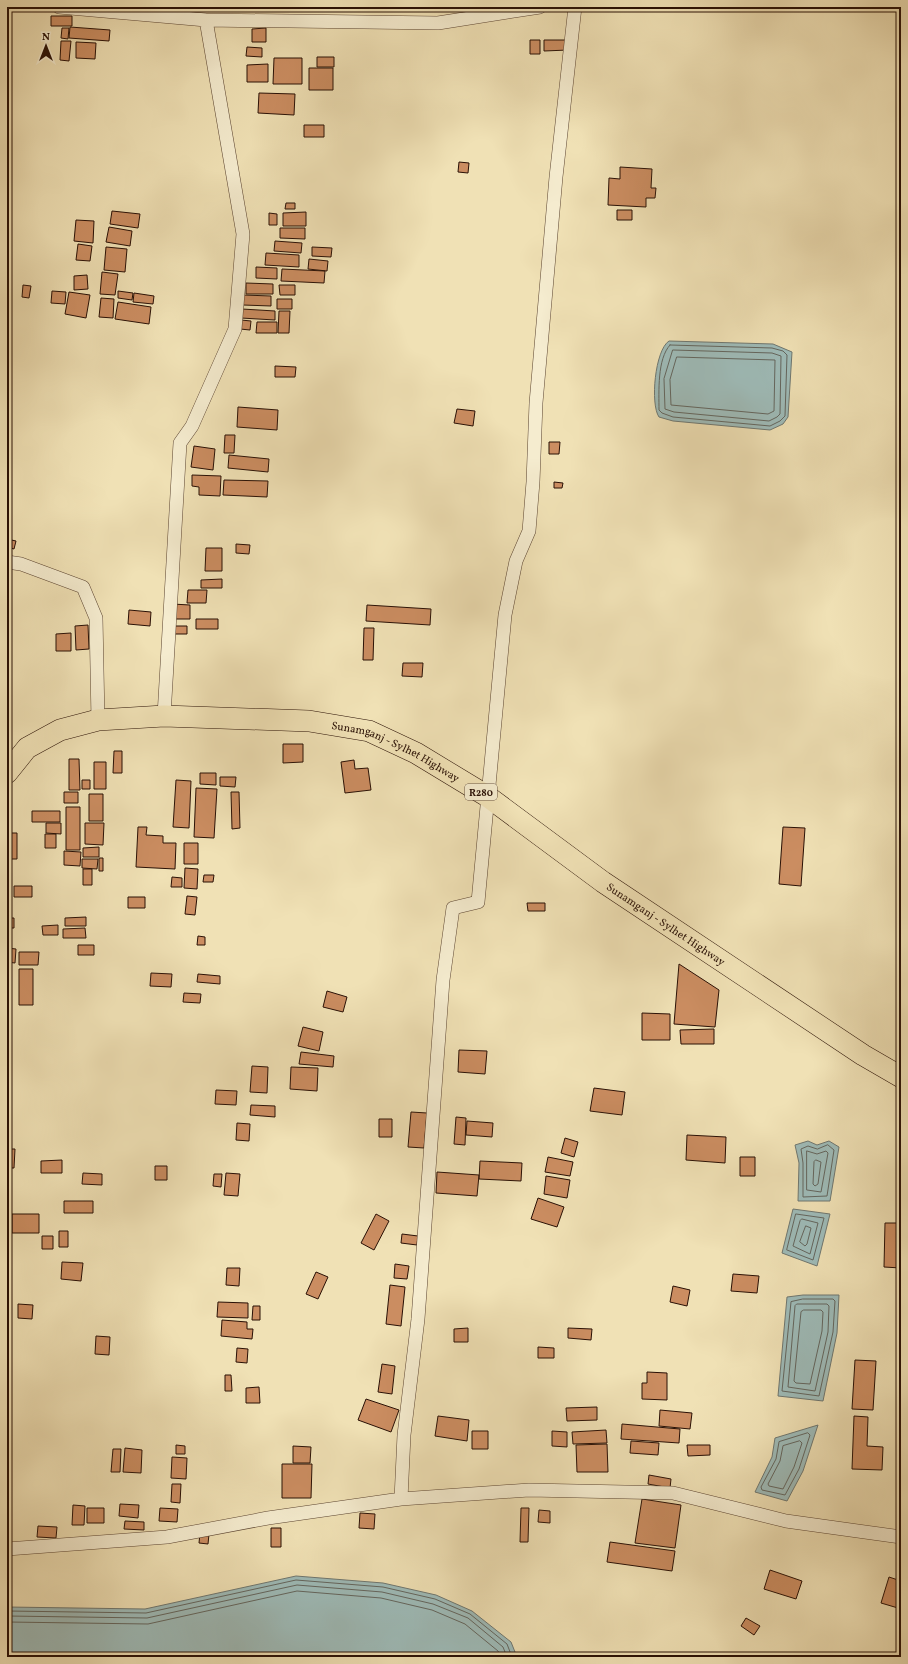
<svg xmlns="http://www.w3.org/2000/svg" width="908" height="1664" font-family="Vollkorn,serif">
	<rect width="100%" height="100%" fill="#f0e1b5"/>
	<filter id="stains"><feTurbulence type="fractalNoise" baseFrequency=".005" numOctaves="4"/><feColorMatrix values="0 0 0 0 .2 0 0 0 0 .09 0 0 0 0 .02 0 0 0 .5 -.17"/></filter>
	<radialGradient id="worn" r=".72"><stop offset=".6" stop-color="#630" stop-opacity="0"/><stop offset="1" stop-color="#630" stop-opacity=".3"/></radialGradient>
	<path fill="#9ebbb8" stroke="#6f7770" d="M669,341L773,344L792,352L788,417L783,424L770,430L673,421L659,417C650,404 655,350 669,341Z
		M808,1141L817,1145L829,1141L839,1147L830,1201H798L799,1163L795,1145Z
		M793,1209L830,1214L817,1266L782,1253Z
		M803,1295H839L837,1333L823,1401L778,1396L787,1297Z
		M818,1425L803,1471L787,1501L755,1492L772,1457L775,1438Z
		M296,1576L383,1583L436,1595L472,1611L511,1642L517,1657H7V1607L145,1609Z"/>
	<g fill="none" stroke-linecap="round" stroke-linejoin="round">
		<path stroke="#64665e" stroke-width="1" d="M670,345L772,348L783,351L787,355L785,416L780,421L770,426L673,417L662,413L659,410C659,392 657,359 670,345Z
			M673,350L772,353L781,356L780,414L777,417L769,421L674,412L665,409L664,379Z
			M677,357L775,360L774,411L768,414L671,405L670,380Z
			M828,1145L834,1150L827,1196L803,1197V1163L801,1149L808,1146L817,1149Z
			M807,1151L817,1154L826,1151L828,1153L821,1192L807,1190Z
			M816,1160L821,1162L818,1184L815,1186L813,1184L814,1162Z
			M796,1214L824,1218L813,1260L787,1250Z
			M802,1219L818,1223L810,1254L793,1246L800,1221Z
			M806,1226L811,1228L807,1244L805,1246L800,1242Z
			M803,1299H833L835,1301L833,1332L819,1396L782,1391L791,1302Z
			M797,1304H827L829,1306L828,1332L815,1391L788,1387L795,1306Z
			M804,1310H821L823,1312L822,1331L810,1384L796,1383L794,1381L801,1312Z
			M808,1433L810,1435L799,1469L785,1495L762,1490L761,1487L776,1459L779,1442Z
			M800,1441L802,1443L794,1467L783,1489L769,1486L768,1484L780,1461L783,1446Z
			M7,1611L146,1613L296,1580L383,1587L435,1599L470,1614L507,1644L512,1657
			M7,1616L147,1618L297,1585L382,1592L433,1604L468,1618L503,1647L507,1657
			M7,1622L148,1624L297,1591L381,1598L432,1610L465,1624L498,1651L501,1657"/>
	</g>
	<path fill="#cb8d61" stroke="#291005" d="M51,16H72V26H51Z
		M70,27L110,30L109,41L69,38Z
		M62,28H69L68,39L61,38Z
		M266,28V42H252V29Z
		M530,40H540V54H530Z
		M544,40H568V50L544,51Z
		M61,41H71L69,61L60,60Z
		M76,42L96,43L95,59L76,58Z
		M247,47L262,48V57L246,56Z
		M317,57H334V67H317Z
		M274,58H302V84H273Z
		M268,64V82H247V65Z
		M309,68H333V90H309Z
		M259,93L295,94L294,115L258,113Z
		M304,125H324V137H304Z
		M459,162L469,163L468,173L458,172Z
		M620,167L652,169L651,188H656L655,198H646V207L608,205L609,178L620,179Z
		M286,203H295V209H285Z
		M617,210H632V220H617Z
		M112,211L140,214L138,228L110,224Z
		M306,212V226H283V213Z
		M269,213L277,214V225H269Z
		M76,220L94,221L93,243L74,241Z
		M109,227L132,231L130,246L106,242Z
		M280,228H305V239L280,238Z
		M275,241L302,243L301,253L274,251Z
		M78,244L92,246L90,261L76,260Z
		M106,247L127,249L125,272L104,270Z
		M312,247L332,248L331,257L312,256Z
		M266,253L299,255V267L265,265Z
		M309,259L328,261L327,271L308,269Z
		M256,267L277,268V279L256,278Z
		M282,269L325,271L324,283L281,281Z
		M102,272L118,274L115,295L100,294Z
		M87,275L88,289L74,290V276Z
		M246,283L273,284V294H246Z
		M23,285L31,286L29,298L22,297Z
		M279,285H295V295H280Z
		M52,291L66,292L65,304L51,303Z
		M118,291L133,293L132,300L118,298Z
		M69,292L90,295L86,318L65,314Z
		M134,293L154,296L153,304L133,302Z
		M243,295L271,296V306L243,305Z
		M101,298L114,299L113,318L99,317Z
		M277,299H292V309H277Z
		M118,302L151,307L149,324L115,319Z
		M242,309L275,311V320L241,318Z
		M279,311H290L289,333H278Z
		M241,320L251,321L250,330L240,329Z
		M257,322H277V333H256Z
		M275,366L296,367L295,377H275Z
		M238,407L278,410L277,430L237,427Z
		M457,409L475,411L473,426L454,423Z
		M225,435H235L234,453H224Z
		M549,442H560L559,454H549Z
		M194,446L215,449L213,470L191,467Z
		M229,455L269,459L268,472L228,468Z
		M192,475L221,476L220,496L199,495V487L192,486Z
		M224,480L268,481L267,497L223,495Z
		M554,482L563,483L562,488H554Z
		M7,539L16,541L14,549L7,547Z
		M236,544L250,545L249,554L236,553Z
		M206,548H222V571H205Z
		M222,579V588H201V580Z
		M188,590H207L206,603H187Z
		M172,604L190,605V619H171Z
		M367,605L431,609L430,625L366,621Z
		M129,610L151,612L150,626L128,624Z
		M196,619H218V629H196Z
		M88,625L89,649L76,650L75,626Z
		M172,626H187V634H172Z
		M364,628H374L373,660H363Z
		M71,633V651H56V634Z
		M403,663H423L422,677L402,676Z
		M283,744H303V762L283,763Z
		M114,751H122V773H113Z
		M69,759H79L80,790H69Z
		M354,760L355,769L368,768L371,790L345,793L341,762Z
		M94,762H106V789H94Z
		M200,773H216V785L200,784Z
		M220,777H236L235,787L220,786Z
		M82,780H90V789H82Z
		M176,780L191,781L189,828L173,827Z
		M196,788L217,789L214,838L194,837Z
		M64,792H78V803H64Z
		M231,792H239L240,828L232,829Z
		M89,794H103V821H89Z
		M66,807H80V850H66Z
		M32,811H60V822H32Z
		M46,823H61V834L46,833Z
		M85,823H104L103,845L85,844Z
		M138,827H147L146,835L163,836V843H176L175,869L136,867Z
		M783,827L805,828L801,886L779,884Z
		M7,833H17V859H7Z
		M45,834H56V848H45Z
		M184,843H198V864H184Z
		M99,847V857H83V848Z
		M64,851L81,852L80,866L64,865Z
		M99,858H103V871H99Z
		M82,859H98L97,869L82,868Z
		M185,868L198,869L197,889L184,888Z
		M83,869H92V885H83Z
		M204,875H214L213,882H203Z
		M172,877L182,878V887H171Z
		M14,886H32V897H14Z
		M187,896L197,897L195,915L185,914Z
		M128,897H145V908H128Z
		M527,903H545V911H528Z
		M86,917V926H65V918Z
		M7,918H14V928H7Z
		M58,925V935H43L42,926Z
		M85,928L86,938H63V929Z
		M198,936L205,937V945H197Z
		M78,945H94V955H78Z
		M7,948L16,949L15,963L7,962Z
		M19,952H39L38,965H19Z
		M679,964L719,990L715,1027L674,1024Z
		M19,969H33V1005H19Z
		M151,973L172,974L171,987L150,986Z
		M198,974L220,976V984L197,982Z
		M327,991L347,997L343,1012L323,1007Z
		M184,993L201,994L200,1003L183,1002Z
		M642,1013L670,1014V1040H642Z
		M303,1027L323,1032L319,1051L298,1046Z
		M714,1029V1044H681L680,1030Z
		M459,1050L487,1051L485,1074L458,1072Z
		M301,1052L334,1056L333,1067L299,1064Z
		M252,1066L268,1067L267,1093L250,1092Z
		M291,1067L318,1068L317,1091L290,1089Z
		M594,1088L625,1092L622,1115L590,1111Z
		M216,1090L237,1091L236,1105L215,1104Z
		M251,1105L275,1106V1117L250,1115Z
		M411,1112L427,1113L424,1148L408,1147Z
		M456,1117L466,1118L465,1145L454,1144Z
		M379,1119H392V1137H379Z
		M467,1121L493,1123L492,1137L466,1135Z
		M237,1123L250,1124L249,1141L236,1140Z
		M687,1135L726,1137L725,1163L686,1160Z
		M565,1138L578,1142L574,1157L561,1153Z
		M7,1149H15L14,1168H7Z
		M548,1157L573,1162L570,1176L545,1172Z
		M740,1157H755V1176H740Z
		M62,1160V1173H41V1161Z
		M480,1161L522,1163L521,1181L479,1179Z
		M155,1166H167V1180H155Z
		M437,1172L479,1175L477,1196L436,1193Z
		M83,1173L102,1174V1185L82,1184Z
		M226,1173L240,1174L238,1196L224,1195Z
		M214,1174H222L221,1187L213,1186Z
		M546,1176L570,1180L567,1198L544,1194Z
		M538,1198L564,1207L557,1227L531,1219Z
		M64,1201H93V1213H64Z
		M12,1214H39V1233H12Z
		M376,1214L389,1221L374,1250L361,1243Z
		M885,1223H901V1268L884,1267Z
		M59,1231H68V1247H59Z
		M402,1234L418,1236L417,1245L401,1243Z
		M42,1236H53V1249H42Z
		M62,1262L83,1263L81,1281L61,1279Z
		M395,1264L409,1266L407,1279L394,1278Z
		M227,1268H240L239,1286L226,1285Z
		M316,1272L328,1277L318,1299L306,1294Z
		M733,1274L759,1276L757,1293L731,1291Z
		M390,1285L405,1287L401,1326L386,1324Z
		M673,1286L690,1290L687,1306L670,1302Z
		M218,1302L248,1303V1318L217,1317Z
		M18,1304L33,1305L32,1319L18,1318Z
		M253,1306H260V1320H252Z
		M222,1320L247,1322V1329H253L252,1339L221,1336Z
		M468,1328V1342H454V1329Z
		M568,1328L592,1329L591,1340L568,1338Z
		M96,1336L110,1337L109,1355L95,1354Z
		M538,1347L554,1348V1358H538Z
		M237,1348L248,1349L247,1363L236,1362Z
		M855,1360L876,1361L873,1410L852,1409Z
		M382,1364L395,1366L392,1394L378,1392Z
		M647,1372L667,1373V1400L642,1399V1383H647Z
		M225,1375H231L232,1391H225Z
		M259,1387L260,1403H246V1388Z
		M366,1399L399,1410L391,1432L358,1420Z
		M597,1407V1420L567,1421L566,1408Z
		M660,1410L692,1413L690,1429L659,1426Z
		M438,1416L469,1420L467,1441L435,1436Z
		M854,1416L868,1417L867,1446L883,1447L882,1470L852,1469Z
		M622,1424L680,1429L679,1443L621,1439Z
		M606,1430L607,1443L573,1444L572,1432Z
		M472,1431H488V1449H472Z
		M552,1431L567,1432V1447L552,1446Z
		M631,1441L659,1443L658,1455L630,1453Z
		M607,1444L608,1472H577L576,1445Z
		M176,1445L185,1446V1454H176Z
		M687,1445H710V1455L688,1456Z
		M293,1446L311,1447L310,1463H293Z
		M125,1448L142,1450L141,1473L123,1472Z
		M113,1449H121L120,1472H111Z
		M172,1457L187,1458L186,1479L171,1478Z
		M282,1464H312L311,1498H282Z
		M649,1475L671,1479L670,1488L648,1484Z
		M172,1484H181L180,1503L171,1502Z
		M642,1499L681,1505L675,1548L635,1543Z
		M120,1504L139,1505L138,1518L119,1516Z
		M73,1505L85,1506L84,1525H72Z
		M87,1508H104V1523H87Z
		M160,1508L178,1509L177,1522L159,1521Z
		M521,1508H529L528,1542H520Z
		M539,1510L550,1511V1523L538,1522Z
		M360,1513L375,1514L374,1529L359,1528Z
		M125,1521L144,1522V1530L124,1529Z
		M38,1526L57,1527L56,1538L37,1537Z
		M271,1528H281V1547H271Z
		M200,1533L209,1534L208,1544L199,1543Z
		M610,1542L675,1551L672,1571L607,1562Z
		M770,1570L802,1581L796,1599L764,1589Z
		M889,1577L901,1581V1597L898,1608L881,1603Z
		M746,1618L760,1626L754,1635L741,1626Z"/>
	<g fill="none" stroke-linecap="round" stroke-linejoin="round">
		<defs>
			<path id="minor" d="M59,7L206,20L438,23L540,7
				M7,562L21,564L83,587L96,618L98,720
				M164,716L180,443L192,426L235,329L243,234L206,20
				M401,1499L404,1435L418,1319L443,980L453,908L478,902L505,615L516,561L529,531L533,482L536,403L556,177L575,7
				M7,1549L167,1537L268,1518L401,1499L529,1490L673,1493L786,1521L901,1537"/>
			<g id="primary">
				<path id="s1" d="M7,773L27,748L60,730L98,720L164,716L309,721L369,731L416,753L487,796L603,882L863,1055L901,1077"/>
			</g>
		</defs>
		<use href="#minor" stroke="#5b4431" stroke-width="14"/>
		<use href="#primary" stroke="#291005" stroke-width="22"/>
		<use href="#minor" stroke="#f5eccf" stroke-width="13"/>
		<use href="#primary" stroke="#f0e1b5" stroke-width="21"/>
	</g>
	<g text-anchor="middle" stroke-width="3" stroke-linejoin="round" paint-order="stroke">
		<rect fill="#f5eccf" stroke="#665242" stroke-width="1" x="465" y="784" width="32" height="16" rx="3"/>
		<g font-size="10" font-weight="bold" fill="#291005">
			<text x="481" y="796">R280</text>
		</g>
		<g font-size="11" fill="#291005" stroke="#f5eccf">
			<text dy="4" stroke="none"><textPath href="#s1" startOffset="413">Sunamganj - Sylhet Highway</textPath></text>
			<text dy="4" stroke="none"><textPath href="#s1" startOffset="736">Sunamganj - Sylhet Highway</textPath></text>
		</g>
	</g>
	<rect width="908" height="1664" fill="none" stroke="#f0e1b5" stroke-width="24"/>
	<rect x="8" y="8" width="892" height="1648" fill="none" stroke="#291005" stroke-width="2"/>
	<rect x="12" y="12" width="884" height="1640" fill="none" stroke="#291005"/>
	<g transform="translate(46 46)" stroke="#f5eccf" stroke-width="3" paint-order="stroke">
	<path d="M0-3L7 15L0 10L-7 15Z" fill="#291005"/>
	<text y="-6" font-size="11" font-weight="bold" text-anchor="middle" fill="#291005">N</text>
	</g>
	<rect width="100%" height="100%" filter="url(#stains)"/>
	<rect width="100%" height="100%" fill="url(#worn)"/>
</svg>
